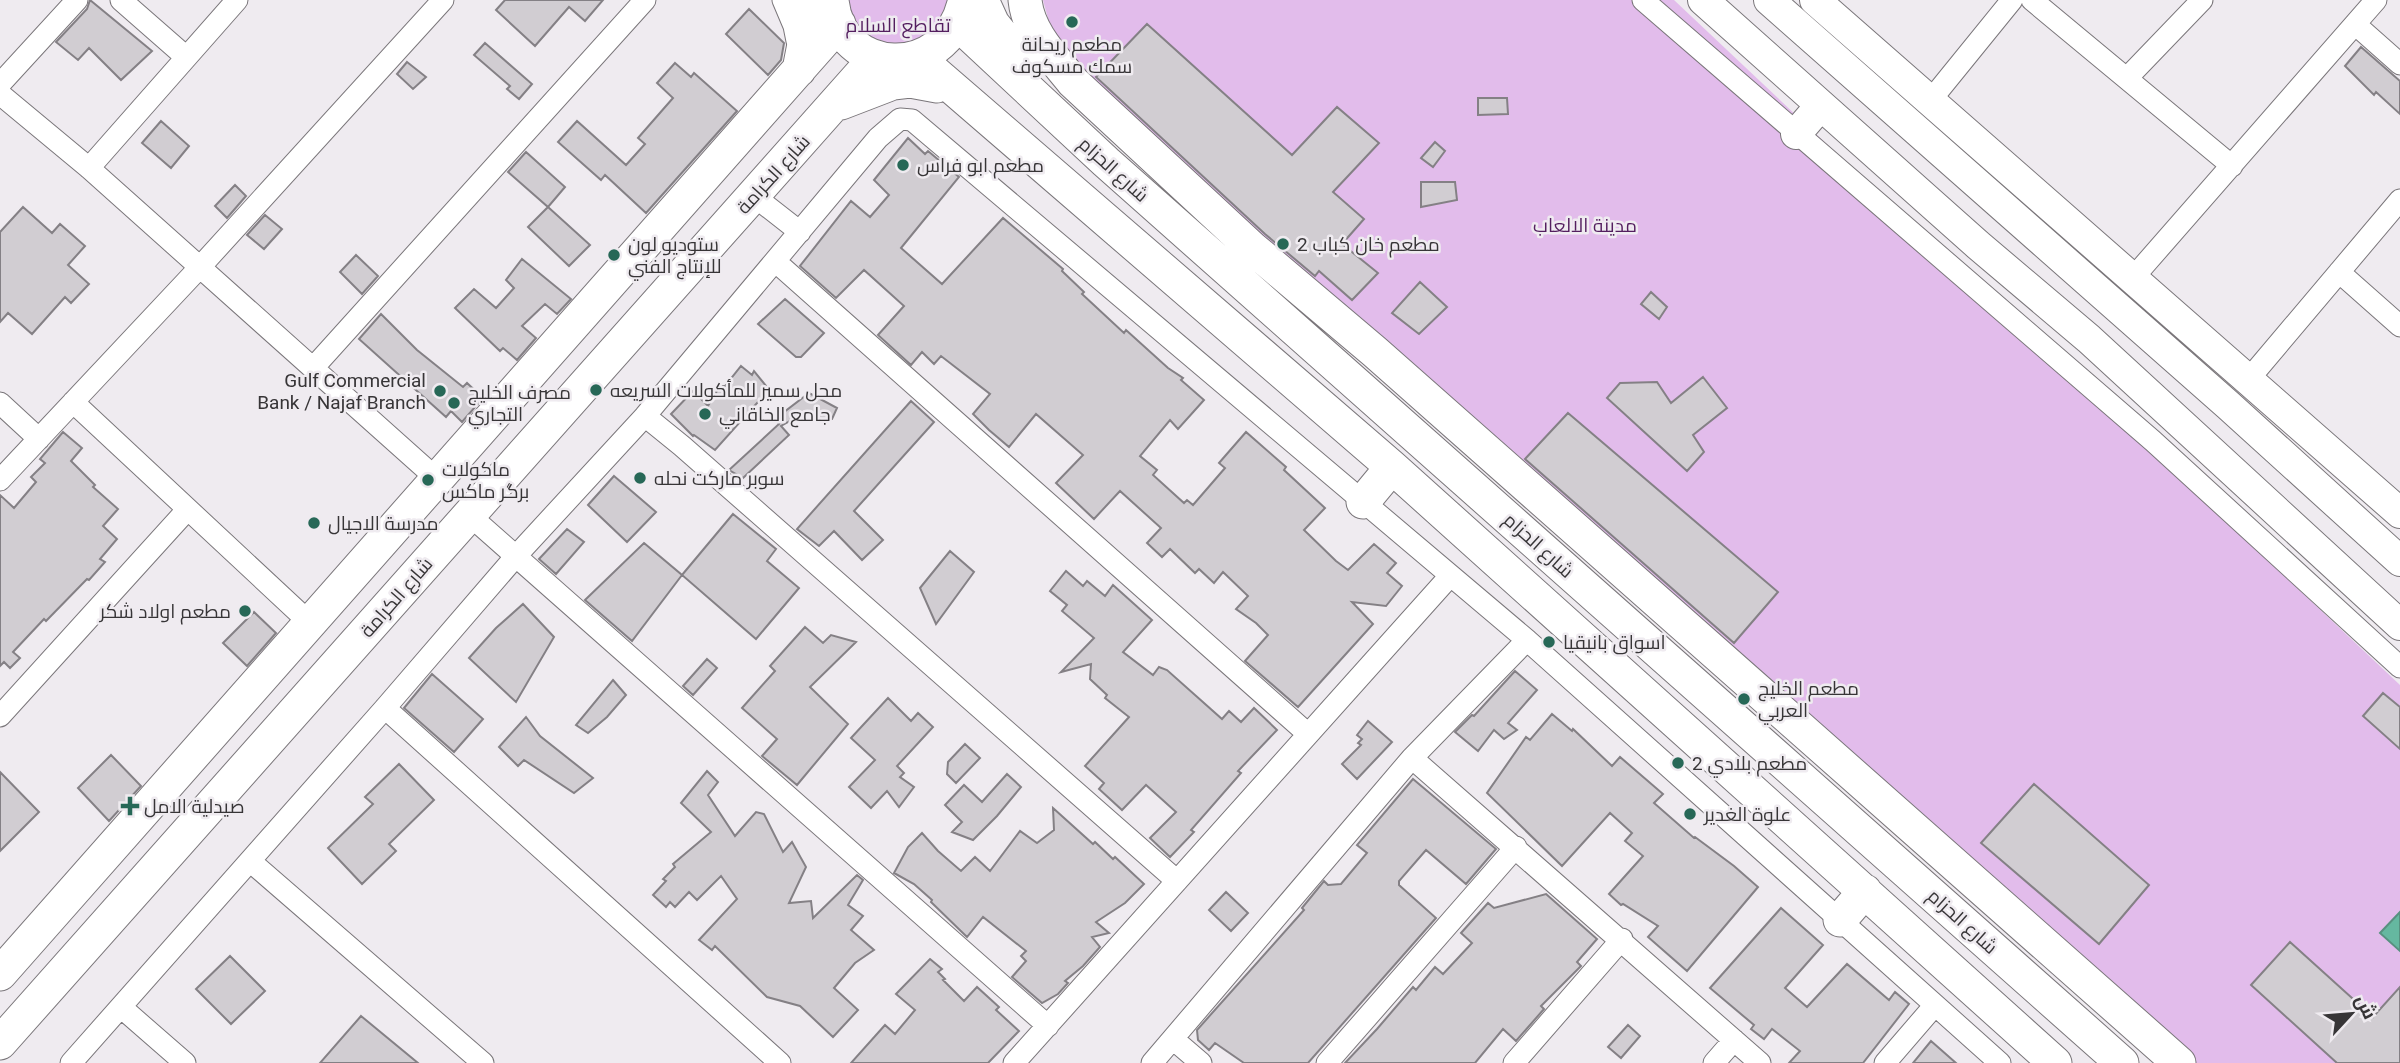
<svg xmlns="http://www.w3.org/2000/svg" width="2400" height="1063" font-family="Roboto,Cairo,sans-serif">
	<rect width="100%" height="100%" fill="#efebf0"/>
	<path fill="#e2bceb" d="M843,0H952L948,18L907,50L858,34Z
		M1043,0H1674L2400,685V1063H2196L1392,356L1055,44Z"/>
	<path fill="#65b8a0" stroke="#579180" stroke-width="2" d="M2400,912V951L2380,933Z"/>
	<path fill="#d1cdd2" stroke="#848085" stroke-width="2" d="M90,0L152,51L121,80L89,48L78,60L56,42L87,9Z
		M505,0H603L585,21L569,7L535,46L496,10Z
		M749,9L784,43L781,60L768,75L726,34Z
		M1147,24L1292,155L1337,107L1379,143L1333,192L1364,219L1342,244L1378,273L1352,300L1319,271L1315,276L1265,234L1096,77Z
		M485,43L532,84L519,99L507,89L510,86L474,55Z
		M2361,47L2400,81V114L2376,92L2374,95L2345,66Z
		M407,62L426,77L413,89L397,74Z
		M675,63L691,77L694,73L737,111L646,213L605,175L601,180L558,142L577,121L626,165L645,144L638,138L673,98L657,83Z
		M1478,98H1507L1508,114L1478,115Z
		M161,121L189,146L171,168L142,143Z
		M908,138L925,154L928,151L959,177L901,248L942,284L1003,218L1063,269L1062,271L1084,292L1082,294L1124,333L1126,330L1168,368L1183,378L1181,380L1204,400L1178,429L1170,420L1140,456L1157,470L1153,475L1184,503L1187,500L1193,505L1225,468L1219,463L1246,432L1286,467L1284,470L1325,508L1304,530L1336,561L1348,570L1374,544L1396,563L1387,573L1402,586L1386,606L1352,602L1373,624L1298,707L1245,661L1268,635L1256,623L1236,609L1248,596L1223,572L1214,583L1199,569L1195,573L1170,549L1162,557L1147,543L1161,528L1120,491L1094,519L1056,483L1083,455L1036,414L1009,447L989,430L973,414L990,394L941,356L934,364L922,352L911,365L878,335L904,306L864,270L836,298L800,266L851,201L870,217L889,195L874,180Z
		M1435,142L1445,151L1433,167L1421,158Z
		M526,152L565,187L548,207L508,172Z
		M1421,182H1455L1457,200L1421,207Z
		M235,185L246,196L227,218L215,206Z
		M23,207L52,233L60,224L85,246L68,265L89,284L71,303L65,297L32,334L8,313L0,322V232Z
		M548,207L590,245L569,266L528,227Z
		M265,215L282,229L264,249L247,235Z
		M356,255L378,276L362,294L340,272Z
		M522,259L571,299L557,314L545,304L522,326L536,338L517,360L503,348L500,351L455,308L474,289L496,308L514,288L506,280Z
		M1420,282L1447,307L1419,334L1392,313Z
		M1651,292L1667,307L1659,319L1641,304Z
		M785,299L824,333L801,357H796L758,324Z
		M381,314L417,350L463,387L467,383L483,398L462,422L451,411L446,417L359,339Z
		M741,366L752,375L754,371L767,387V392L715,450L694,435L693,436L671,414L693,391L708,406L720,386H725Z
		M1703,377L1727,408L1693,435L1704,452L1687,471L1607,398L1620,383L1657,382L1671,403Z
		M809,393L837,408L832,419L819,420L808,411L781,426L789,435L743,478L729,470L779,424L775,419Z
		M911,401L934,422L854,511L883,540L862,560L834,531L819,546L797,529Z
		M1568,413L1778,592L1734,643L1525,459Z
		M63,432L82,448L71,461L95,485L93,487L118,509L103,526L117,539L100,559L105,562L89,580L87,579L46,621L44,619L13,652L20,658L10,668L4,662L0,666V495L14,508L36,482L31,477L45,463L40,459Z
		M614,476L656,512L627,542L588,505Z
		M733,514L776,549L767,561L799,588L756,639L682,575Z
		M567,529L584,542L556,574L539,559Z
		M644,543L682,575L632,641L585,600Z
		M950,551L974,572L936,624L920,588Z
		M1066,571L1083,586L1087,581L1105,596L1113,585L1152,620L1123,652L1153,675L1159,667L1167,670L1222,719L1229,711L1241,722L1254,708L1277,730L1238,771L1241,773L1191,830L1194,832L1170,857L1150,838L1176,812L1146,785L1122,810L1099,789L1104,783L1085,766L1129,717L1105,698L1107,695L1090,679L1091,664L1061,672L1094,638L1062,611L1067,605L1050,591Z
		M523,604L554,637L516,702L469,658L496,628Z
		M254,612L276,633L247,666L223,643Z
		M805,627L823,643L831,635L856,642L810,687L848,724L797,785L762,756L777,739L742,708L775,671L770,666Z
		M707,659L717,668L693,695L683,686Z
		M1515,671L1537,690L1508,723L1517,730L1504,739L1494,730L1478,751L1455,732L1472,715L1474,716Z
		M432,674L483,719L454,752L404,708Z
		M613,680L626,695L607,717L588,733L576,725Z
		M2383,693L2400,707V749L2363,716Z
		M888,698L911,721L918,713L933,727L897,766L904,773L900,777L914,787L899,807L887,791L871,808L849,787L875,760L851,738Z
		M1552,714L1572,731L1573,729L1612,766L1620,757L1663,794L1654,803L1694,838L1695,837L1734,866L1758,887L1687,971L1648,937L1658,926L1623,904L1621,905L1609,894L1643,856L1625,841L1632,833L1610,813L1562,866L1487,793L1526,737L1530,740Z
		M526,717L540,736L593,778L574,793L524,760L518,766L499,747Z
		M1368,721L1392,742L1357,779L1342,764L1361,745L1358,743L1362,739L1357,735Z
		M965,744L980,758L956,783L947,774L948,762Z
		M111,755L141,786L109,821L78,788Z
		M399,764L434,800L389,844L396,851L362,884L328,848L373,804L365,797Z
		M707,771L718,782L708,795L735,836L756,812L764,814L783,852L792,842L806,867L789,903L811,901L813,918L857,875L863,880L848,905L863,916L851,930L874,950L855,963L834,988L858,1010L833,1037L800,1006L767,997L715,946L712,950L699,940L737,899L721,876L697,900L689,892L675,907L670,902L666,907L653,895L666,881L663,879L675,867L673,864L711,832L681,803Z
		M0,772L39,812L0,851Z
		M1007,774L1021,787L997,816L973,840L952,832L962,822L945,805L964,785L982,802Z
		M1413,779L1496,849L1466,884L1426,850L1399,881V885L1436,918L1308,1063H1244L1215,1043L1209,1050L1198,1040L1197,1030L1304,910L1302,908L1324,881L1328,885L1341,884L1367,853L1357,845Z
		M2034,784L2149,885L2099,944L1981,843Z
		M1053,808L1093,844L1095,842L1113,859L1115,857L1144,884L1125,903L1096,922L1109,933L1092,937L1100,947L1083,966L1065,981L1068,983L1058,994L1042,1003L1012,977L1026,961L1021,956L1026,951L983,917L967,937L931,902L932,900L914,884L894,873L908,847L922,833L938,851L961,871L975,857L990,871L1020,831L1037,843L1054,830Z
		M1226,892L1248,913L1231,931L1209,910Z
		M1546,894L1597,939L1577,962L1581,966L1541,1006L1544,1009L1516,1041L1503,1029L1475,1063H1345L1377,1029L1413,987L1416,990L1435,967L1443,974L1472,943L1461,933L1488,903L1494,908Z
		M1781,908L1823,945L1785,988L1807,1007L1847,964L1889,1000L1895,992L1909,1004L1863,1063H1789L1800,1051L1772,1029L1764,1039L1751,1029L1754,1025L1710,988Z
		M2290,942L2373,1017L2400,987V1063H2337L2251,985Z
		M230,956L265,991L231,1024L196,989Z
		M930,959L942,969L938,972L945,979L943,980L964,1001L977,987L999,1007L996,1010L1019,1031L988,1063H851L885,1025L895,1034L915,1010L896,994Z
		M361,1016L418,1063H320Z
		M1628,1025L1640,1036L1621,1058L1608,1047Z
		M1931,1041L1956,1063H1913Z"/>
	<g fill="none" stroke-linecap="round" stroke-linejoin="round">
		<defs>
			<path id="street" d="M121,0L186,57
				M783,0L794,26L797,41
				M1643,0L2153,441L2400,667
				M2032,0L2232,166
				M2356,25L2400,64
				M2127,78L2202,0
				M0,84L77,0
				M0,94L89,168L437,479
				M1930,101L2012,0
				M89,168L237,0
				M754,196L800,232
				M776,262L1308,734
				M2339,272L2400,326
				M2132,279L2376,0
				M313,368L645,0
				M2248,380L2400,200
				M73,402L310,623
				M0,403L39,439
				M645,416L682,446L1177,881
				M0,480L200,267L443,0
				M468,514L1048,1026
				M385,708L780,1063
				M0,716L187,510
				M1412,758L1760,1063
				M250,861L483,1063
				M122,1008L185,1063
				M1173,1039L1201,1063
				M71,1063L385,708L516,556L645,416L878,138L900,119L912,120L1527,640L2000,1063
				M1014,1063L1450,576
				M1152,1063L1412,758L1527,640
				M1327,1063L1516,847
				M1514,1063L1622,939
				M1714,1063L1734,1040
				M1885,1063L1935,1005"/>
			<path id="secondary" d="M1703,0L1978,245L2089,339L2400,625
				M1769,0L2228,405L2400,561
				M1815,0L2400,513
				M1796,134L1821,105"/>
			<path id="primary" d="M832,0C839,77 945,82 964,3
				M982,0L993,24L1027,66
				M1025,0C1028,32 1053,57 1073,82L1252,248L1375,352L2179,1063
				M958,24L1106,162L2122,1063
				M918,58L1392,467L2055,1063
				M799,70L806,34V0
				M841,103L893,83L910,81L937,86
				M1363,502L1392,467
				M1840,920L1865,891
				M0,974L839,24
				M0,1043L876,57"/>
		</defs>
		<use href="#street" stroke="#7a767a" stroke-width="23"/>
		<use href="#secondary" stroke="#7a767a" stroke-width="32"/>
		<use href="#primary" stroke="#7a767a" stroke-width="35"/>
		<use href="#street" stroke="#fff" stroke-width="21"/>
		<use href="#secondary" stroke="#fff" stroke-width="30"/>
		<use href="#primary" stroke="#fff" stroke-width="33"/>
	</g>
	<g fill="#276857" stroke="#efebf0" stroke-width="2.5">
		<circle cx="1072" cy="22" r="7"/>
		<circle cx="903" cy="165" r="7"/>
		<circle cx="1283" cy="244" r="7"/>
		<circle cx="614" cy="255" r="7"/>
		<circle cx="596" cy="390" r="7"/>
		<circle cx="440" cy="391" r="7"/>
		<circle cx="454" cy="403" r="7"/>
		<circle cx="705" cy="414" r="7"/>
		<circle cx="640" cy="478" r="7"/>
		<circle cx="428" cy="480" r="7"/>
		<circle cx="314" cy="523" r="7"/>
		<circle cx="245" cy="611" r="7"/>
		<circle cx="1549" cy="642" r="7"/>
		<circle cx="1744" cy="699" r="7"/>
		<circle cx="1678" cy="763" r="7"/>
		<path d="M126.5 795.5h7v7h7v7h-7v7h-7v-7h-7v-7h7z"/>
		<circle cx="1690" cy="814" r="7"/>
	</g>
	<g text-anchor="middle" stroke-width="5" stroke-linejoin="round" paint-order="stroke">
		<g font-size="19" fill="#531e5f" stroke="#efebf0">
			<text x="898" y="32">تقاطع السلام</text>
			<text x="1585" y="232">مدينة الالعاب</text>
		</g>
		<g font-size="19" fill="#373537" stroke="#efebf0" text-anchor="start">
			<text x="1072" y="51" text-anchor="middle">مطعم ريحانة<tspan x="1072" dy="22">سمك مسكوف</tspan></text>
			<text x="917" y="172">مطعم ابو فراس</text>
			<text x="628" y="251">ستوديو لون<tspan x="628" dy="22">للإنتاج الفني</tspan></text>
			<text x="1297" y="251">مطعم خان كباب 2</text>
			<text x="426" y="387" text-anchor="end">Gulf Commercial<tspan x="426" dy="22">Bank / Najaf Branch</tspan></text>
			<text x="610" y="397">محل سمير للمأكولات السريعه</text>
			<text x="468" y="399">مصرف الخليج<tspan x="468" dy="22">التجاري</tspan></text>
			<text x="719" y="421">جامع الخاقاني</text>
			<text x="442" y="476">ماكولات<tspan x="442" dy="22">برگر ماكس</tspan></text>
			<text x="654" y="485">سوبر ماركت نحله</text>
			<text x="328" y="530">مدرسة الاجيال</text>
			<text x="231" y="618" text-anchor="end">مطعم اولاد شكر</text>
			<text x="1563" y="649">اسواق بانيقيا</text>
			<text x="1758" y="695">مطعم الخليج<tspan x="1758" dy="22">العربي</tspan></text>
			<text x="1692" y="770">مطعم بلادي 2</text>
			<text x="144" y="813">صيدلية الامل</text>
			<text x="1704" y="821">علوة الغدير</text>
		</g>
		<g font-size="19" fill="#373537" stroke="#efebf0">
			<text transform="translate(1114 169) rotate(42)" y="7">شارع الحزام</text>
			<text transform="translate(773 174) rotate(-48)" y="7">شارع الكرامة</text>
			<text transform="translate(1539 545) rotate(42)" y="7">شارع الحزام</text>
			<text transform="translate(396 597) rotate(-49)" y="7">شارع الكرامة</text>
			<text transform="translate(1963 921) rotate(42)" y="7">شارع الحزام</text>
		</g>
	</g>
	<g transform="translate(2351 1014) rotate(64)" stroke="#efebf0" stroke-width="5" paint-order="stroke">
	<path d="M0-5L12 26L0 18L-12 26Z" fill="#373537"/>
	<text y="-10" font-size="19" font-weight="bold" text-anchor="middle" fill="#373537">ش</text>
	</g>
</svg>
